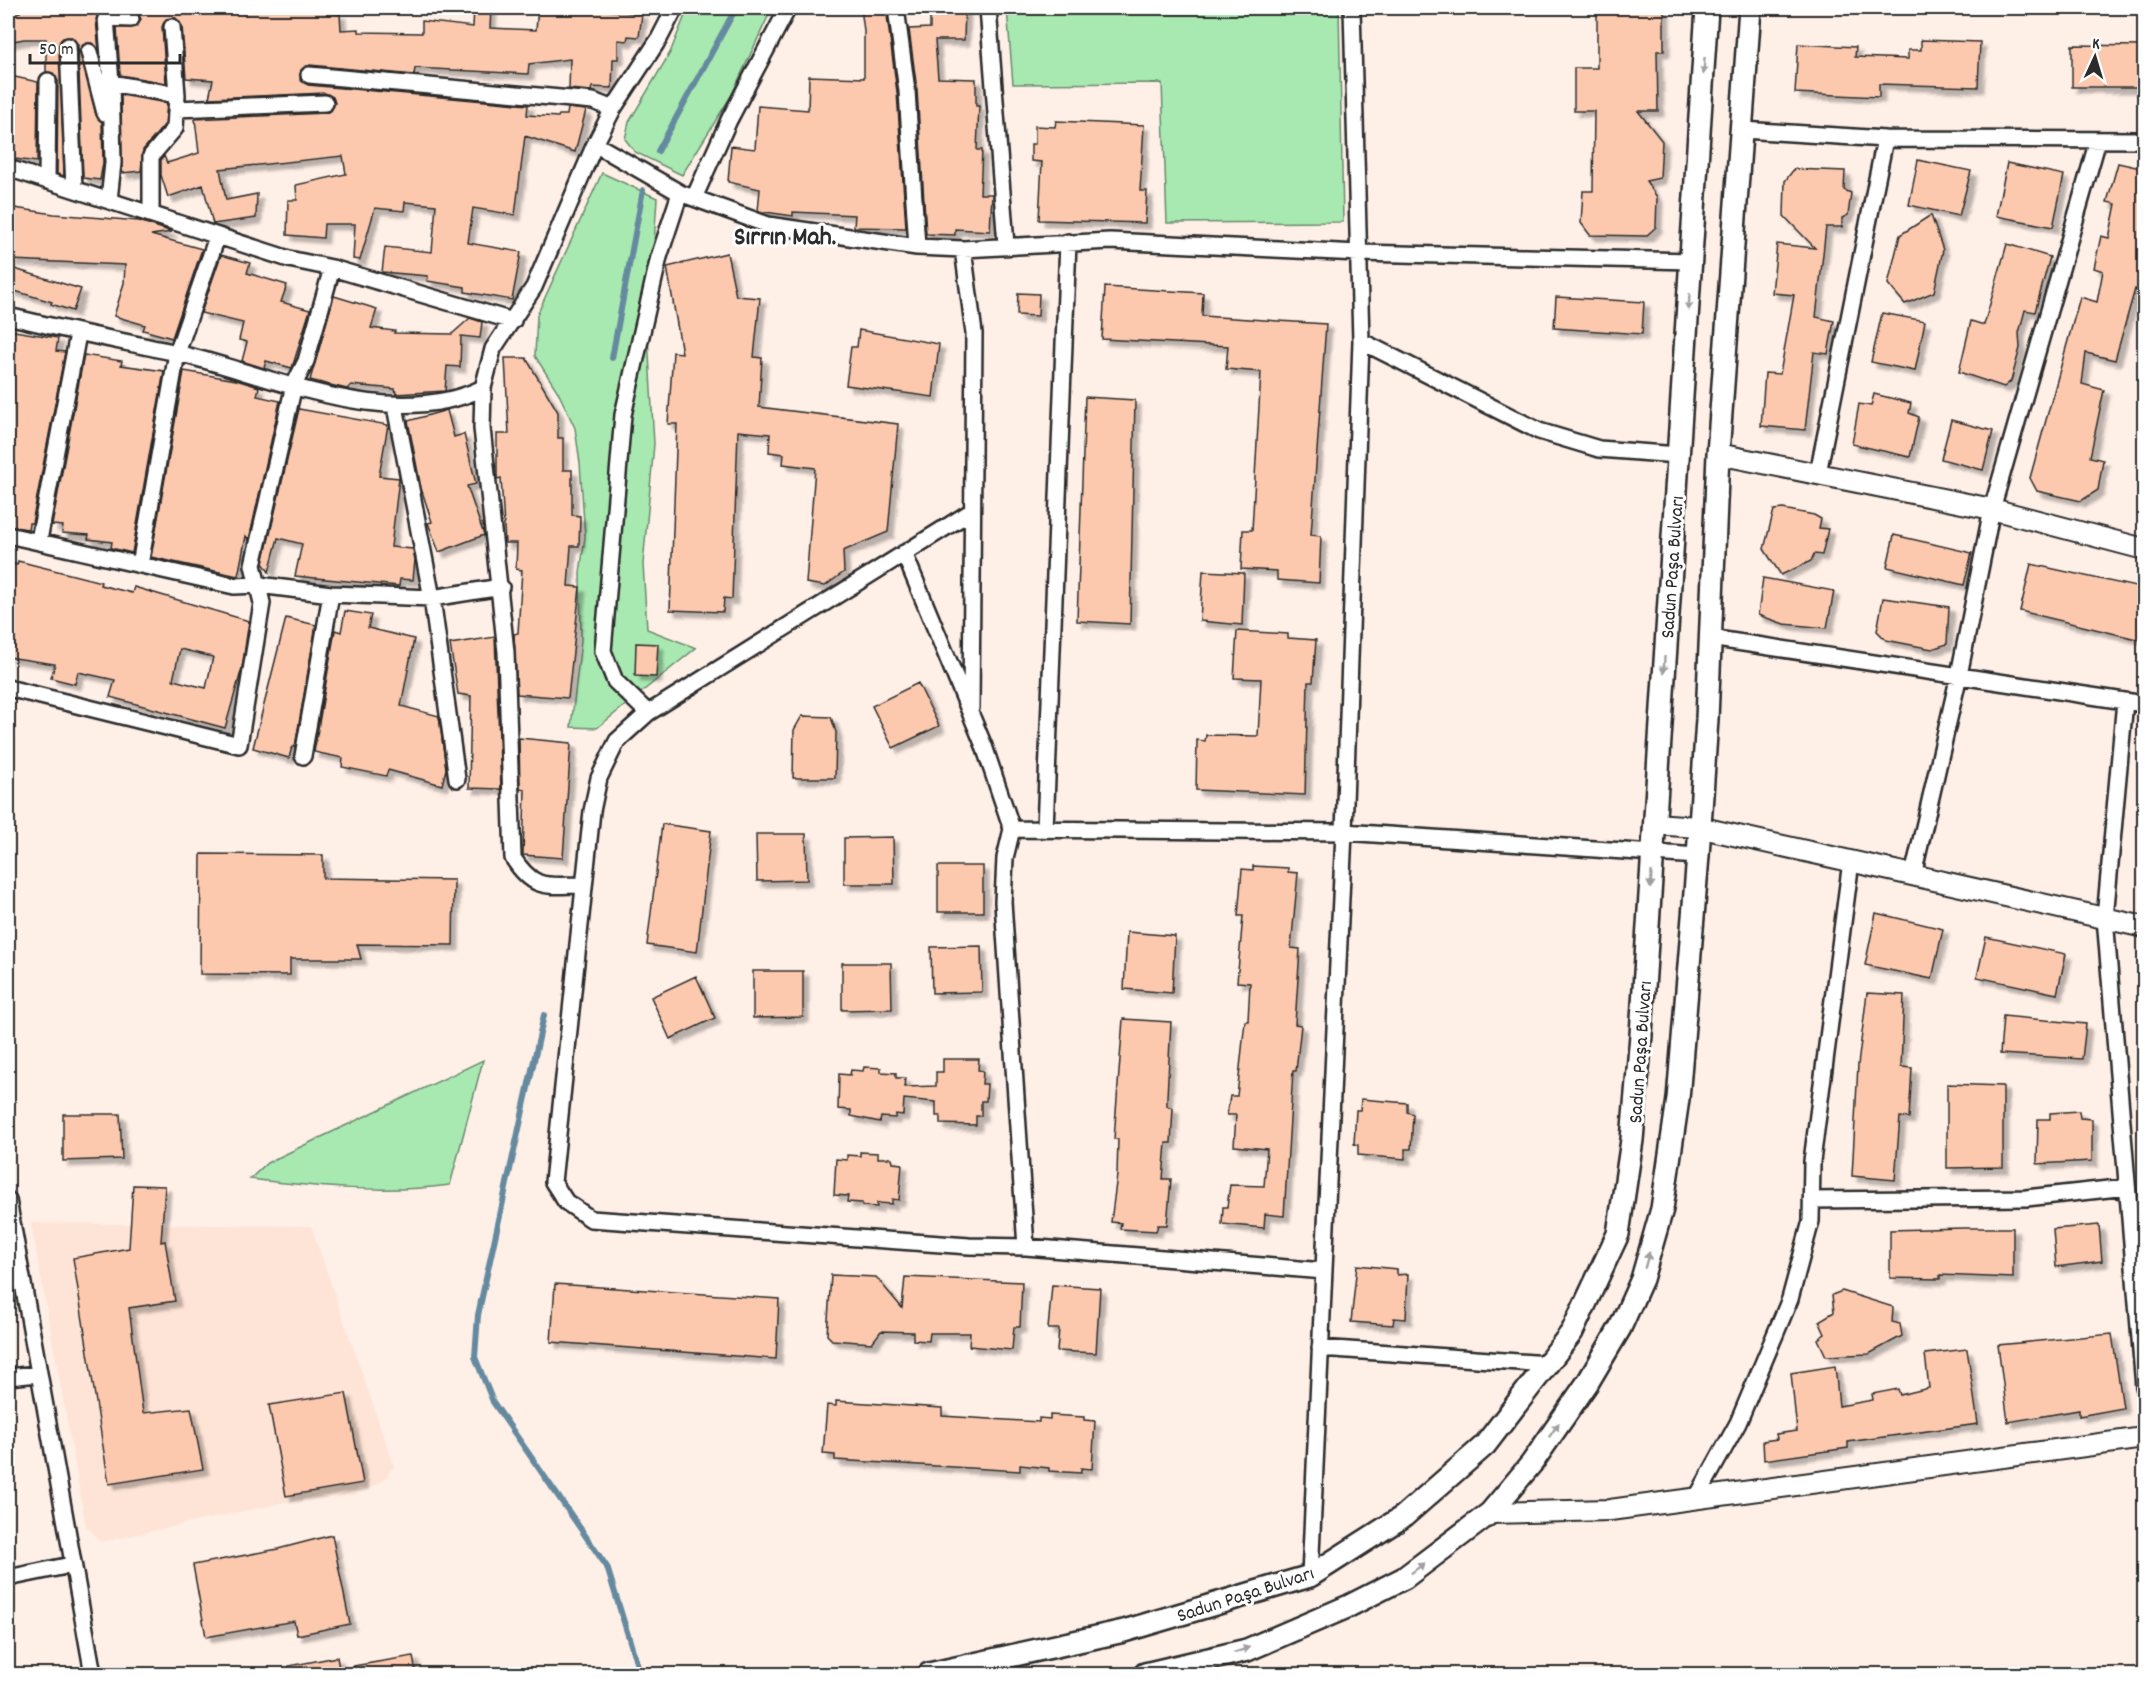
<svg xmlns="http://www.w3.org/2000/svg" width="2152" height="1682" font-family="Dekko,sans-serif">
	<defs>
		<filter id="shadow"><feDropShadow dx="5.5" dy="5.5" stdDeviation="1.5" flood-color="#0004"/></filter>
	</defs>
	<rect width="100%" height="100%" fill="#feefe7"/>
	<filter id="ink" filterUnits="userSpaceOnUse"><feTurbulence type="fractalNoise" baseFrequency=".0167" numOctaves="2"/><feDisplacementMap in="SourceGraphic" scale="12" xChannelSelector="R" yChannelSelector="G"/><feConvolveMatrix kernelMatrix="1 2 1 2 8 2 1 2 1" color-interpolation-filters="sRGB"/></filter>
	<g filter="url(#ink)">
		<path fill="#fee4d6" d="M31,1223L311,1226L394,1466L382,1482L352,1495L286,1502L101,1542L86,1526Z"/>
		<path fill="#a8e9b1" stroke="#6a8a6e" stroke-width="1.5" d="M688,8H772L731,96L682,175L635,152L625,139L629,122L670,53Z
			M1007,8H1339L1343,222L1167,223L1162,83L1013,84Z
			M602,173L657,198L648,336L654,444L643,564L647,629L696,648L597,728L571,727L581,640L580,573L585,537L580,463L575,428L558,392L535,356L537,315Z
			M483,1060L450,1185C385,1194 315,1187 250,1179L267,1163Z"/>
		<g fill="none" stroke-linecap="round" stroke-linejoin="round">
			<path stroke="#658a9f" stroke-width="6" d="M658,151L736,8
				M612,358L643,190
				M544,1015L478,1315L475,1357L493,1402L607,1567L640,1674"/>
		</g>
		<path fill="#fdc9ae" stroke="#2b2b2b" stroke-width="1.5" fill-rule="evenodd" filter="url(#shadow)" d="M20,8H315V10L340,14L341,30L359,29V32L422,33V21L473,27L474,8L491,9L490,28L536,30L538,8H586L642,14L639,37L628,36L627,41L618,40V59H613L612,88L592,87L591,91L569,89L570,59L529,64L528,74L415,68L414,75L310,65L301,70L300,80L308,85L528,105L527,115L558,117L559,115H567L568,108L586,110L575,152L525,136L515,215L473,208L468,243L521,252L512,300L465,292V287L427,281L428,276L382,272L385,247L432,252L436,205L405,202L404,211L375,208L360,260L353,259L355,224H324L323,238L287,235L288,200H297L296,185L346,174L343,156L220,169L226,200L257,194L256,218L213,224L203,185L168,197L161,175V160L164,156L167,163L199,153L195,119L325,113L331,111L335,103L333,97L325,93L209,98L213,80L186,78L182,26L176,18L166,19L162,27L166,83L120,75L117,28L136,27L141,19L136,11L101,10L96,19L99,51L91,43L83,45L80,49L96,115L102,122L103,163L100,180L83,178L78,45L72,37L63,38L60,41L64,176L57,174L58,81L53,73L46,72V39H24L8,42V14L20,12Z
			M861,8H886L897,92L906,228L854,227L855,215L793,212V216L758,211L760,189L728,182L731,146L755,149L758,106L808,110L809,76L864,78V31Z
			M930,8H965L964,40H935L938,78L976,79V106H979L977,150H982L980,194H992L990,231L955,229V235L926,234L917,90L909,29L930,28Z
			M1597,8H1664V51H1657L1658,111H1638L1662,141L1660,178L1646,181L1657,197L1656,227L1646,236L1590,235L1581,223L1583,191H1593L1594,111H1574V68H1597Z
			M1921,40L1980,42L1978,87L1879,84V97L1795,93L1798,44L1856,47L1855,57L1908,59V50H1921Z
			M2072,45L2141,46V87H2072Z
			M15,77L38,82L37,162L8,158L9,86Z
			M121,95L167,103L165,124L143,150L141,171L122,173Z
			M1056,121L1144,125L1140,191H1147L1145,223L1039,220L1042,162L1031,161V144H1035V126L1055,127Z
			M1918,160L1971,171L1959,216L1909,205Z
			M2007,163L2064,175L2053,227L1996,216Z
			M2118,163L2145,169V268L2138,290L2135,289L2115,360L2086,353L2082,384L2104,390L2090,457L2103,460L2098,490L2081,501L2037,491L2030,478L2080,297L2097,302L2103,271L2094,268L2101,236L2109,238L2116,204L2107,202Z
			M1794,169L1845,171L1844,190L1851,193L1848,215L1842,218V227H1826L1816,317L1834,321L1828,354L1814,352L1805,430L1761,426L1765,373L1780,374L1794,295L1772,293L1777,244L1815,248L1784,216L1785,181Z
			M8,207L54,214L139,221L172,232L151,235L202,249L172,338L143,330L145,325L114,316L124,283L125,265L11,260L15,246L8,245Z
			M1931,215L1943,250L1934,292L1905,304L1888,284L1900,235Z
			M2007,244L2050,257L2035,312L2025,310L2019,333L2020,348L2011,381L2004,387L1959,372L1971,321L1984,325Z
			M727,253L736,296L760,298L754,357L762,358L759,407L898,424L888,532L843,551L844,572L825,586L806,583L815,468L783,464L784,454L769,452L770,434L738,431L732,599L724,598L723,612L670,610L677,424H668L673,352L682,353L667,267Z
			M221,255L250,263L247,273L287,285L281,302L310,310L292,368L266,361L264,368L242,361L247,342L239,340L243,323L201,313Z
			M8,267L81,289L73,311L51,304L52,302L8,289Z
			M1105,287L1203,293L1202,316L1326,324L1311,535L1321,536L1319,583L1277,580V571L1241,569L1243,530H1252L1261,372L1226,369L1228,346L1102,339Z
			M1018,293L1039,294L1038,316L1017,315Z
			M334,296L377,309L371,328L395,331L394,333L452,334L470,318L482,322L480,338L461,336L460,367L447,366L445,391L396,394L395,389L351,385L347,389L310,380Z
			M1556,297L1644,302L1642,334L1554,328Z
			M1882,313L1925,321L1915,371L1871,362Z
			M8,330L58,338L56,351L65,352L32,523H29L28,529L8,526Z
			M859,330L939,344L933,397L846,385L851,347H857Z
			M84,355L122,361L121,365L164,371L132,553L111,548L112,542L88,539L89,535L62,533L63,526L52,525Z
			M505,358H526L558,412V438H563V470H572V515L580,516L579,546H571L568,586L580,587L568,698L517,694L514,634L518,633L522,570L516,569L517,543H505L501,478L497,479V434H509Z
			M184,371L236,380L259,387L257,396L280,401L249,540L246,536L238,576L151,557Z
			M1874,394L1911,403L1909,413L1919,417L1910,457L1852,444L1859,404L1871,406Z
			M1085,397L1135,400L1130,624L1077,621Z
			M299,409L388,425L379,476L399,478L391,547L413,549L415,560L413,580L400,579L399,586L295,576L302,544L278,538L269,572L263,563Z
			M447,410L454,437L464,434L476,484L467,486L484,535L439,552L428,523L432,522L421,488L408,421Z
			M1951,420L1993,431L1983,470L1941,459Z
			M1783,509L1814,515L1821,519L1819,528L1828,529L1822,555L1814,554L1811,561L1781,575L1764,549L1774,510Z
			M1894,535L1972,553L1964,585L1887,567Z
			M18,561L101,582L100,585L132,593L134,587L249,621L242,668L225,728L110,697L115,680L78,672L75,684L51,678L55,664L8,657V562L17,565ZM180,649L213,657L206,688L173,680Z
			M2031,564L2145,589V641L2020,611Z
			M1203,571L1244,573L1242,625L1200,621Z
			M1763,578L1834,591L1827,628L1784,624L1758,615Z
			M1883,598L1949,607L1947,644L1932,649L1886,640L1877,631Z
			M345,611L371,615L368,628L414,639L401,706L439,716L446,769L442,785L388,770L386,776L342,767L343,758L314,752L335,630L341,632Z
			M286,618L316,625L295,747H292L289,758L253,748Z
			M1237,631L1288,634V638L1316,640L1313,682H1308L1305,795L1196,790L1197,740L1205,741L1206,735L1258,736L1261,679L1234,678Z
			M495,637L501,789L469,788L471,696L458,694L450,644Z
			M636,643L658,644L656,677L635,676Z
			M918,683L939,726L893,748L872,706Z
			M802,716L831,717L836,732L835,778H793L794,730Z
			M519,738L571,743L563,858L523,855L525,790L520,789Z
			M662,824L711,831L697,952L647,945Z
			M756,834H806L807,880L757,881Z
			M893,837L894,884H844V838Z
			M201,854L323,855V878L454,880L453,945L357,944L361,959H290V975L200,974Z
			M938,866H983V912H938Z
			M1253,866L1288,868V872L1298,873L1291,948L1300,949L1295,1024L1301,1025L1296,1071H1293L1284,1216L1265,1214L1264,1228L1222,1224L1223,1207H1227L1230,1185L1264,1186L1267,1149L1234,1146L1236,1115H1227L1230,1096H1237L1245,1021H1248L1250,983L1237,982L1243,916H1238L1242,869L1253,870Z
			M1876,913L1943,929L1932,979L1865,965Z
			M1127,932L1175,936L1172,993L1124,989Z
			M1986,937L2066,954L2057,994L1977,977Z
			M981,946L982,992L932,993L931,947Z
			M842,963H891L892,1009L842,1010Z
			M753,971H803V1017L753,1018Z
			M696,976L715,1018L670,1039L651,997Z
			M1867,993L1904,995L1901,1067L1912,1068L1909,1118L1900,1117L1895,1180L1852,1176L1858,1065Z
			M2003,1016L2086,1024L2082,1059L2000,1054Z
			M1123,1019L1171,1022L1167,1097V1106L1173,1108L1171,1143H1166L1163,1179H1171L1167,1225H1158L1156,1231L1120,1229L1121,1223L1111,1222L1117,1175L1118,1139H1114Z
			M943,1059H979L978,1070L983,1071L982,1084H987L986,1101H981V1116H976V1125L940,1124V1116H936V1102L904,1099L903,1115L896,1114L895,1118L881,1117L880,1122L851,1116V1110L838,1109L839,1074L850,1075L851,1070L863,1071L864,1067L881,1068V1072L896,1073V1078H905L904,1087L936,1086V1072H943Z
			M1947,1084L2003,1086V1167L1947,1168Z
			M1361,1099L1407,1103V1112L1413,1114L1411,1149H1405V1159L1358,1155V1145L1354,1144L1356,1110H1360Z
			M2079,1111L2080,1118L2092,1119V1161L2037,1164L2038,1119H2050V1113Z
			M63,1114H120L122,1159L63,1161Z
			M860,1152L878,1153V1158H892L893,1163L902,1164L899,1200L892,1199V1204L877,1203V1207L862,1206V1203L847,1202L848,1196L834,1195L836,1159L847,1160V1155L860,1156Z
			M133,1185L165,1186L161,1242L165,1241L175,1301L129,1308L143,1413L191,1408L203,1469L109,1484L73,1258L129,1248Z
			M2099,1225L2102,1261L2056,1267L2053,1229Z
			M1963,1228H2013V1278L1940,1275V1279L1890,1278V1230Z
			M1357,1265L1397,1269V1275L1408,1274L1406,1319L1394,1318L1393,1325L1351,1322Z
			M831,1275L876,1277L902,1308L905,1277L1022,1282L1020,1327H1014L1012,1350L969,1346L970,1333H930L929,1341L913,1340V1332L881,1331L872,1343L832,1340L827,1335Z
			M555,1284L779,1299L776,1359L551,1342Z
			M1052,1285L1100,1288L1096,1353L1057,1351L1059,1329H1048Z
			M1842,1291L1893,1307L1892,1322L1900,1324L1902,1336L1869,1354L1826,1356L1818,1339L1825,1334L1819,1321L1834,1312L1832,1295Z
			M2112,1334L2123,1408L2079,1416V1410L2008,1422L1998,1345Z
			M1967,1349L1978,1424L1848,1442V1448L1764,1460L1763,1441L1777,1439L1776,1434L1797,1431L1791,1373L1835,1366L1839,1406L1873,1400L1872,1394L1898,1389L1900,1395L1929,1388L1925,1354Z
			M346,1393L363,1483L286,1496L269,1405Z
			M836,1401L942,1408V1416L1039,1422V1418L1050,1419V1415L1084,1417V1420L1095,1421L1092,1469L1081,1468V1473L1049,1471V1468L1020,1465V1471L835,1460V1455L823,1454L827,1405L836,1406Z
			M332,1535L350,1624L297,1635L294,1621L206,1637L193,1565L278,1549Z
			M413,1656L416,1674H354V1666Z
			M337,1657L340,1674H289V1666Z"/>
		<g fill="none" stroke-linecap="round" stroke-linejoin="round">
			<defs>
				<path id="minor" d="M896,8L907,91L917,247
					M988,8L1006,245
					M68,46L74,189
					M89,52L105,113
					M309,75L593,101L613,109
					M111,83L106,18L131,19
					M176,109L325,103
					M1742,130L1885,139L2144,140
					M595,144L680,193L768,225L917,247L963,249L1110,241L1359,253L1691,261
					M8,168L289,259L332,268L513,321
					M47,181L48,81
					M694,198L729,120L788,8
					M109,200L113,163L111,83L177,95
					M151,214V156L175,128L177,95L172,27
					M963,249L974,333L971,708
					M8,316C64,330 121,341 177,353C271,375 390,433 483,388
					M1361,341L1539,431L1599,449L1678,455
					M395,406L432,598L457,779
					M1818,473L1885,139
					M972,511L648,713L617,741L599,778L592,811L553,1182L566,1202L591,1219L969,1246L1026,1247L1324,1271
					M8,535L234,586L259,585L331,594L432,598L501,587
					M39,540L78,334
					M904,553L984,746L1012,829L1005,858L1003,902L1026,1247
					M140,565L177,353L217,237
					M1710,638L2144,704
					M8,688L239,745L262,603L253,565L294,385L306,361L332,268
					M2125,701L2105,918L2144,1387
					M648,713L615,681L603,651L623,415L659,257L680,193
					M303,756L331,594
					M1012,829L1344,832L1698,856
					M1045,829L1068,242
					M1913,875L1959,675L1992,509L2098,140
					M584,885C548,885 535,892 513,858L506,652L482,428L483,388L493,349L534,287L595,144L613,109L659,39L675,8
					M8,1200L93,1674
					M1811,1200L2026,1198L2127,1187
					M1320,1348L1547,1364
					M8,1377L38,1374
					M1696,1499L1738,1423L1790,1299L1811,1221L1812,1161L1851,861
					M1310,1576L1344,832L1361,341L1352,8
					M8,1578L71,1565"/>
				<path id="tertiary" d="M1718,454L1992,509L2144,549
					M1654,824L1698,827L2144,927
					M1490,1513L1610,1510L2144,1438"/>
				<path id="secondary" d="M929,1674L1124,1631L1310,1576L1404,1516L1485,1445L1572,1332L1618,1234L1632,1140L1641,1035L1707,8
					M1145,1674L1247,1650L1347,1607L1404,1578L1490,1513L1532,1463L1588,1382L1620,1328L1642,1279L1662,1209L1678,1099L1698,856L1707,719L1718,454L1750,8"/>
			</defs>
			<use href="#minor" stroke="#2b2b2b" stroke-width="20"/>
			<use href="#tertiary" stroke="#2b2b2b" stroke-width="24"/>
			<use href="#secondary" stroke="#2b2b2b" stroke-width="26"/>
			<use href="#minor" stroke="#fff" stroke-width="15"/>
			<use href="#tertiary" stroke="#fff" stroke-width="20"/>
			<use href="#secondary" stroke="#fff" stroke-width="21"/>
		</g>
		<defs><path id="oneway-solid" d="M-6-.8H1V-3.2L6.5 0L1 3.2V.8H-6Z" transform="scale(1.5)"/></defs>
		<g fill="#a0a0a0">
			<use href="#oneway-solid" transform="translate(1704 66) rotate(94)"/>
			<use href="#oneway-solid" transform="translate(1689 302) rotate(94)"/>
			<use href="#oneway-solid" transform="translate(1664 665) rotate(94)"/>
			<use href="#oneway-solid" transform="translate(1651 880) rotate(94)"/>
			<use href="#oneway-solid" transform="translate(1647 1260) rotate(-74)"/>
			<use href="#oneway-solid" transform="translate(1554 1430) rotate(-55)"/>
			<use href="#oneway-solid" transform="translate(1418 1568) rotate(-37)"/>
			<use href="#oneway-solid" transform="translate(1242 1650) rotate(-18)"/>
		</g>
	</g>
	<g text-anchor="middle" stroke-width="6" stroke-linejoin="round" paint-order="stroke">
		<g font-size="20" fill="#2b2b2b" stroke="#fff">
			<text transform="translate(1671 567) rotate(-86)" y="7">Sadun Paşa Bulvarı</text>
			<text transform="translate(1639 1052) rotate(-86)" y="7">Sadun Paşa Bulvarı</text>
			<text transform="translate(1245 1593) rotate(-18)" y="7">Sadun Paşa Bulvarı</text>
		</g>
		<g font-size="26" font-weight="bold" fill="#2b2b2b" stroke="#fff">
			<text x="785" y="244">Sırrın Mah.</text>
		</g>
	</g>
	<rect width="2152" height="1682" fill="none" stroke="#fff" stroke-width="30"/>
	<rect x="15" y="15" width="2122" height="1652" fill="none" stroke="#2b2b2b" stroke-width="2" filter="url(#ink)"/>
	<g transform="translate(2095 57) rotate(4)" stroke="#ffffff" stroke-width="4.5" paint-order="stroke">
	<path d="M0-4.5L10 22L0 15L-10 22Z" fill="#2b2b2b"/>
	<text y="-9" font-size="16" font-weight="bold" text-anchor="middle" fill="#2b2b2b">K</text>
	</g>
	<path d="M30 54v9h150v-9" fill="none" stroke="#2b2b2b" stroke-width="3"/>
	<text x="39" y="54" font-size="18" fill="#2b2b2b" stroke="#ffffff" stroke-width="4.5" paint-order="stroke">50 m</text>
</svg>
